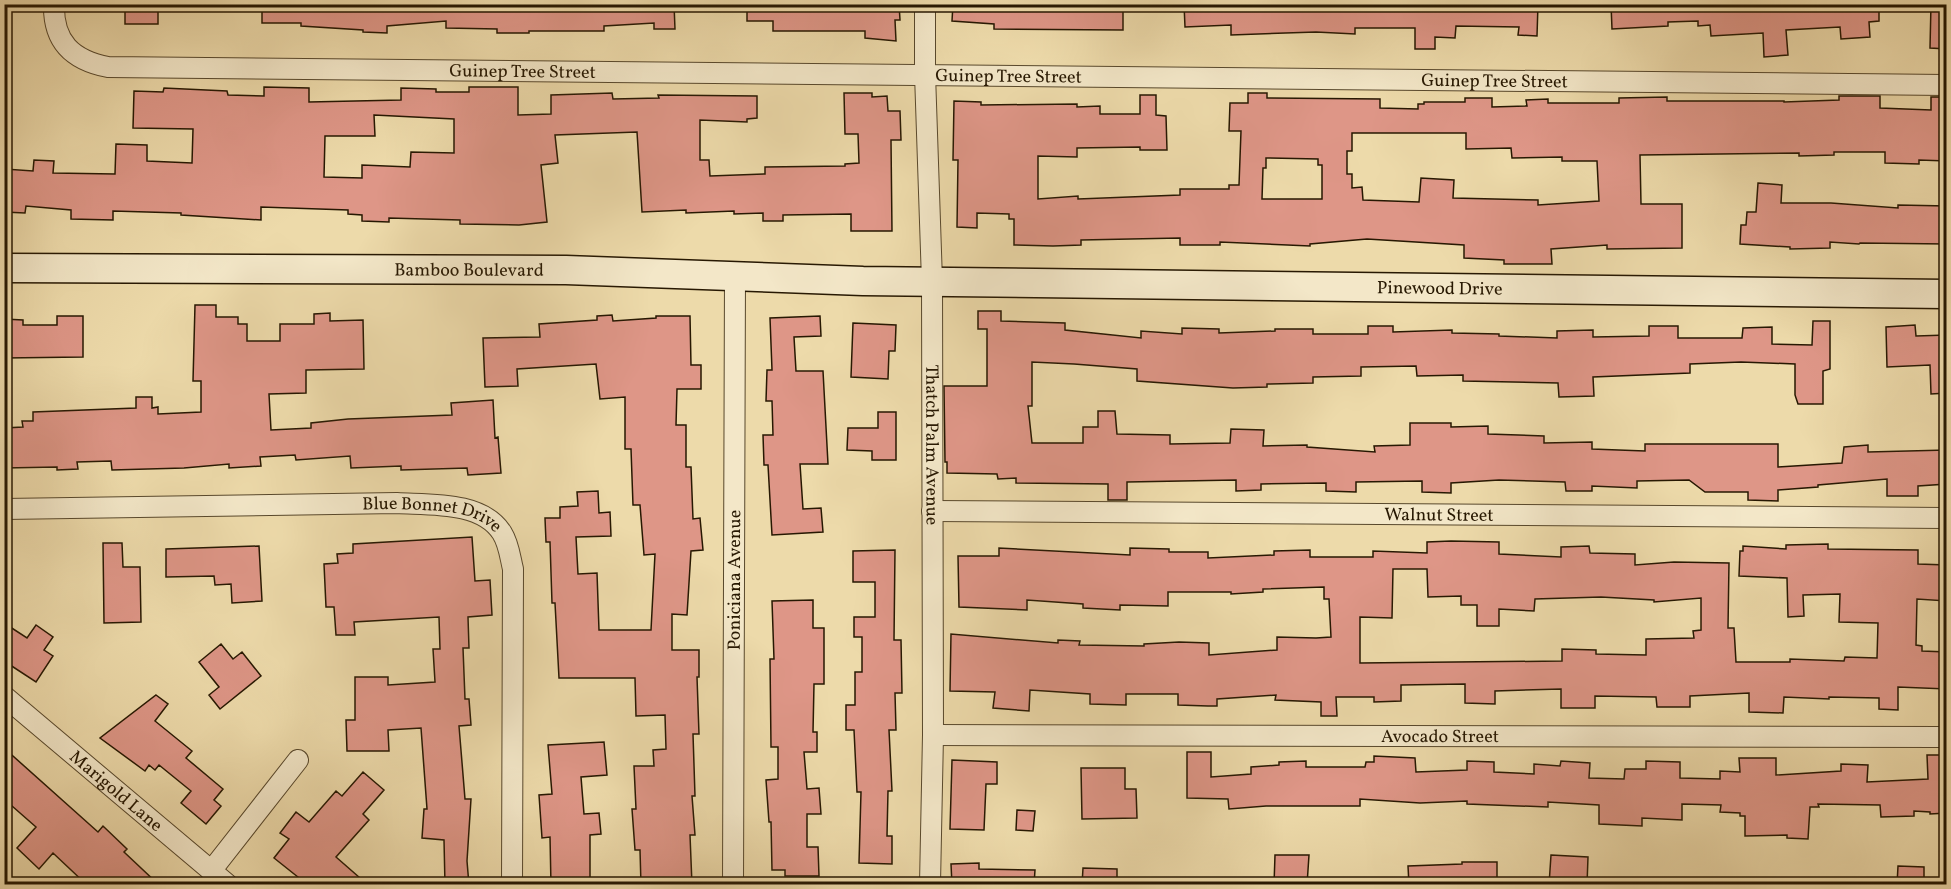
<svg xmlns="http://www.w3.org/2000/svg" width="1951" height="889" font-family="Vollkorn,serif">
	<rect width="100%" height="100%" fill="#eddaaa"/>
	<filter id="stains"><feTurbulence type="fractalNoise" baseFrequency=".00333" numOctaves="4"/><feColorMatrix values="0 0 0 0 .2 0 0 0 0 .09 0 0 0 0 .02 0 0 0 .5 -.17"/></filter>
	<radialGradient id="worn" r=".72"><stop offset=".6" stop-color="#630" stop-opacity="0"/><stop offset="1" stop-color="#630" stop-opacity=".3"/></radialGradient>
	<path fill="#de9687" stroke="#271802" stroke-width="1.5" fill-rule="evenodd" d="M125,4H158V24H125Z
		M262,4H674L675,29H654V23L604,26V31H529V33H497V29L446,28V21L387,26V33L363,32V30L301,26V23H262Z
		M747,4H899L900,20H895L896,41L865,38V31H773V21H747Z
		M953,4H1123V30L994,29V24L952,21Z
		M1184,4H1538L1537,36L1518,35L1519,27L1456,26L1455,38L1435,37V49H1415V28H1355V34L1316,32L1231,35V25L1185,27Z
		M1611,4H1879V21L1869,22L1870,37L1841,39L1840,27L1786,30L1788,55L1764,57L1763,33L1711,36L1710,25L1698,26V21L1668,22V26L1612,29Z
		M1931,4H1947V49L1930,48Z
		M264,87L309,88V102L401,100V88L436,89V92H469V87H518V115L551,114V95L612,93L613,99L659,98L658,95L757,96V118L747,119V122L700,120V160H709L710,176L765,174V167L845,166V164L859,163L858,134H845L844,93H872V97L887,96L888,111H900L901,140H891L892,231H851V214L783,215V221H763V213L734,214V211L686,213V210L642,212L637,132L555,135L558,163L541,165L547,222L519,225L460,224V220L389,218V222L362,221V215L348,214V210L261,207V220L181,215V213L113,211V220L71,219V210L26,206L25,213L4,212L5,169L33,171L34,160L54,161L53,173L115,174L116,144L147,145V161L192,163L193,129L133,128L134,91L163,92L164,88L227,91L228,95L264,96ZM374,115L454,119V153L411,152L410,167L362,165V178L324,177L325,136H375Z
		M1248,93H1267V98L1380,99V108L1418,109V104H1424V102H1465V98H1492V107L1527,106L1526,100L1548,99V103H1619V98L1667,97V101H1784V102L1839,100V96H1880V108L1931,110V97H1947V161L1919,160V164L1885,163V152H1834V155L1799,156V153L1640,155L1641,204H1682V248L1607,249V245L1551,249L1552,264H1504V260L1464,258V245L1367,239L1310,244V246L1220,242V245H1180V238L1081,240V245L1053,246L1014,245V219H1009V214L977,213V228L957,227L958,160H953L954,101L981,102V105L1077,104V107L1100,106V114H1140V95H1156V115L1166,116L1167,150H1140V147L1077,148V157L1038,156V199L1078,196V199L1180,195V189H1229V185H1239L1241,131H1229L1230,103H1248ZM1352,133H1466V149L1511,148L1512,158L1562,157V161H1597L1599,201L1538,205V200L1453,198L1454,180L1421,178L1419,202L1363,200L1362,187L1352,188V174H1347V151H1352ZM1266,158L1318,159V165H1322V199H1262L1263,168H1266Z
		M1758,183L1782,185L1781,203H1831L1898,208V205L1947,206V244L1860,243L1859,244L1830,242V248L1790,249V247L1740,244L1741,225H1746L1747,212H1756Z
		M195,305H216V317H238V324H247V341H280V324H314V314L330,313V321L363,320L364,369L306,370V393L269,394L271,430L311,428V423L348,419L452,415L451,403L493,400L495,438L498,437L501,473L468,475L467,468L401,470V466L351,468L350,456L296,460L295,455L260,457L261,466L229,468V464L184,468L112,470L111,461L77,462L78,469L57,470V467L4,468V428L23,427L22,421H33V412L136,408V397H152V408L158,407V414L201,412V381H193Z
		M978,311H1001V321L1065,323V330L1141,338V331L1182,334V328L1219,329V333L1275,331V329H1313V334H1368V326H1393V332L1452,330V333L1499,334V336L1557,338V331L1593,330V337L1649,336V326H1678V338H1742L1743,328L1772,327V344L1812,345L1813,321H1830V369L1823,371V404H1798L1795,395V364L1741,362L1690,364V373L1593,377L1594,396L1559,397L1558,383L1463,381V375L1417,376L1416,366L1361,367V376L1313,377V383L1267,384V387L1233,388L1137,381V369L1074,364L1032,362V406H1028L1032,443H1083V427H1098V411H1115L1117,434L1170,435V444L1230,443L1231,429L1264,430L1263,446L1307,445V447L1375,452L1374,446L1410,445V423H1451V427L1488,426V434L1544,436V443L1592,442V449L1645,451V444H1778V467L1842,463L1844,447L1868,445V452L1947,450V484L1918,486V496H1887V479L1818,485V487L1778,490V501L1748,500V492H1705L1689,480L1637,481V488L1592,486V491H1566L1565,482L1499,480L1451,483V493L1422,492V481L1356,482V492L1326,491V483L1261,484V490L1236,491V480L1127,482V500H1108V484L1016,483V478L998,479L997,474L947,473V462H945L944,386H987V329H978Z
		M612,315L613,321L656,318V316H690L691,365H701V389H677L676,425H686V467H691L693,519L700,518L703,550L691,551L687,615L672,614V650H699V677H697L699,734H693L695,796H692L695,835H690L692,885H641L640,850H635L632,809H636L634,766H654L653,750L666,749L665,715L636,716L635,678H559L555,603H552L550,542H546L545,518H560V507L578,506L577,492L598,491L599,513L610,512L611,536L576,537L578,574L597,573L599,630H651L655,554L644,555L640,505H633L631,449H625V397L600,399L596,364L517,369L518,386L485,387L483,338L540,337L539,324L597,320V316Z
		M57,316H83V357L4,358V319L23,320V325H57Z
		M820,316L821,336L794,337L796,371H823L828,464H800L803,509L821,508L823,532L772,535L768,465H764L763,435H773L772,401H766L767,370H772L770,318Z
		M853,323L896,325L895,351H889L888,379L851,377Z
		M1915,325L1916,336L1947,335V393L1931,394L1930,365L1887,367L1886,327Z
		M878,412H896V460H872V451L847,450L848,428H878Z
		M472,537L475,581L490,580L492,615L468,617L469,648H463L465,699H469L471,725L459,726L465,799H471L467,861L469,885H445L444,840L422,838L424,809H427L421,728L388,730L389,751H347L346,720H355V677H388V685L435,682L433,649H440L439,617L354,622L355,635H336L334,607H326L324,564L338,563L337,554L353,553V544Z
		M1451,541L1499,542V554L1561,557V547L1589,546L1590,553L1635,554V565L1674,562L1729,563L1728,628H1734L1736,662H1790V659L1844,661L1845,657L1877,658L1878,623L1839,622L1840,594L1803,595L1804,616L1788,617L1787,578L1739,576L1740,551H1743V546L1786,549V545L1828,544V549L1918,550V564L1947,565V601L1917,599L1916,645L1922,646V651L1947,652V689L1898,687V710L1879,709V698L1829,697V699L1784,697L1783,713L1749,712V693L1690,696V707H1657L1656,697L1595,696V708H1561V689L1495,691V704L1465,703V684L1401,685V701L1374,702V697H1336L1337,716H1321V702L1275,700L1276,695L1217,699V706H1208L1178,705V694H1126V705L1090,704V694L1030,690L1029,711L993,708L995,692L950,691L951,634L1058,643V640L1080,641L1079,645L1144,646V644L1179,642L1209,643V655L1277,650V637L1316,638L1331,637L1329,599H1324V587L1263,589V592L1231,594V592H1168V606L1120,605V610L1083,608V604L1027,600V610L959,607L958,556H999V548L1130,555V548L1169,549V552H1208V558L1274,555V551L1310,550V557H1373V551L1427,553V542ZM1393,569H1427L1428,597L1461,596V605H1477V626H1499V609L1534,611L1535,599L1601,597L1654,600V602L1701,598V630L1693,631L1694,638L1646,639V655L1596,654V650L1562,649V661L1360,663V617L1392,618Z
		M103,543H122L123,567H140L141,622L104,623Z
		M259,546L262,601L232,603L231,584L215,585L214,576L166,577V549Z
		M895,550L894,640H901L902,693H895L896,730H889L892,791H888L887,836H892V864L859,863L861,792H857L854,730H846V705H855V672H862V637H854V617H875V582H853V551Z
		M813,600V628H824V684H814L813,732H817V752H804L807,789L819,788L821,814H807V847H818L819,876H785V870H772L771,822H769L766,780L778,779V747H771L770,659H774L772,601Z
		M4,623L27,638L36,625L53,637L44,650L53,656L36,682L4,661Z
		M221,644L233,659L242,652L261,676L220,709L209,695L219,687L199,662Z
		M156,695L168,704L155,721L192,751L186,758L223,789L214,800L221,806L206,824L181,803L191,791L159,765L155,770L149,765L145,771L100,738Z
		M604,742L607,775L581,777L584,814L599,813L601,834L590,835V885H551L550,837L542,838L539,795L552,794L548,745Z
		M4,748L98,832L103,826L127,849L124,852L159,885H87L53,853L39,869L17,848L36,827L4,799Z
		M1187,752H1211V777L1251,774V767L1279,765V762L1306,761V767H1365L1366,762H1374V756L1415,758L1416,772L1467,770V761L1494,762V772L1534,774V764L1560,766L1561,761L1590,763L1589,778L1624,779L1625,769H1646V761L1680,762V778L1720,779V771L1740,772L1739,758H1776V775L1841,771V764L1868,765L1867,782L1928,779L1927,755H1944V770H1947V813L1930,814V812L1914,811V816L1881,817L1880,805L1818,804L1819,807H1810L1808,839L1787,838V835L1745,836V816H1740V813L1720,812L1721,805L1682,804V820L1642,818V826L1599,824V805L1548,802V807L1467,804V801L1420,803L1360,799V806H1266L1229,809L1228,799L1187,798Z
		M952,760L997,762V784H986L984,830L950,829Z
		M1081,768H1125V789H1136L1137,818L1082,819Z
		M363,772L384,790L363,814L369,820L336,857L368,885H308L274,858L289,839L280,833L296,812L309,822L336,791L342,796Z
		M1017,810L1035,811L1033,831L1016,830Z
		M1275,855H1309L1307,885H1274Z
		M1551,855L1588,857L1587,885H1549Z
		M1462,862H1497V885H1409L1408,866L1462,864Z
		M979,863V869L1035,870L1034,885H952L951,864Z
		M1898,866L1924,867V885H1897Z
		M1083,868L1117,869V885H1082Z"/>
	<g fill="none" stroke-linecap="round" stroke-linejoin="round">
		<defs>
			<g id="minor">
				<path id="s1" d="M54,4C53,42 72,60 108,67L1946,85"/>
				<path id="s2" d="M925,4V74L932,281L933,735L930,884"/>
				<path id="s3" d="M4,509L397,503C430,505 482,501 502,533C509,544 510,557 513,569L512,884"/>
				<path id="s4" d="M932,511L1946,518"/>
				<path id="s5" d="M4,696L227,884"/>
				<path id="s6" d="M933,735L1946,737"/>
				<path d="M211,871L298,760"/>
				<path id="s7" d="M733,884L735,276"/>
			</g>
			<g id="secondary">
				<path id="s8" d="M4,268L566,270L863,281L1946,294"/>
			</g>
		</defs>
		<use href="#minor" stroke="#58482c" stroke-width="22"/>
		<use href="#secondary" stroke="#271802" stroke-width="31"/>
		<use href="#minor" stroke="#f3e7c8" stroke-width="20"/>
		<use href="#secondary" stroke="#f3e7c8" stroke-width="28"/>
	</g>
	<g text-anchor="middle" stroke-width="5" stroke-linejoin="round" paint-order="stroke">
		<g font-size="18" fill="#271802" stroke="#f3e7c8">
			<text dy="6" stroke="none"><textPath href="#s1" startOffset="507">Guinep Tree Street</textPath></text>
			<text dy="6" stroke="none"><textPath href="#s1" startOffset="993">Guinep Tree Street</textPath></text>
			<text dy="6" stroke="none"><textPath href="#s1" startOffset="1479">Guinep Tree Street</textPath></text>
			<text dy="6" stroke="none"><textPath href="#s8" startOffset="465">Bamboo Boulevard</textPath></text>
			<text dy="6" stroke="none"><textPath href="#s8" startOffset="1436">Pinewood Drive</textPath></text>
			<text dy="6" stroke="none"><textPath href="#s2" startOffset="441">Thatch Palm Avenue</textPath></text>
			<text dy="6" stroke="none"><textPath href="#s4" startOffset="507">Walnut Street</textPath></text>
			<text dy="6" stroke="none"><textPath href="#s3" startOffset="430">Blue Bonnet Drive</textPath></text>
			<text dy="6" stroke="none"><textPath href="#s7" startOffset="304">Poniciana Avenue</textPath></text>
			<text dy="6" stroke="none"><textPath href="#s6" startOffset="507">Avocado Street</textPath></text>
			<text dy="6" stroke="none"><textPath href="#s5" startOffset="147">Marigold Lane</textPath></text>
		</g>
	</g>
	<rect width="1951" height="889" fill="none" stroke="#eddaaa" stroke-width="24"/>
	<rect x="6" y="6" width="1939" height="877" fill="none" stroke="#271802" stroke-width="3"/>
	<rect x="12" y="12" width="1927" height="865" fill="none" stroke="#271802" stroke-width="1.5"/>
	<rect width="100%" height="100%" filter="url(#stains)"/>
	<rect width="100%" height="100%" fill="url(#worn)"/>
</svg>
